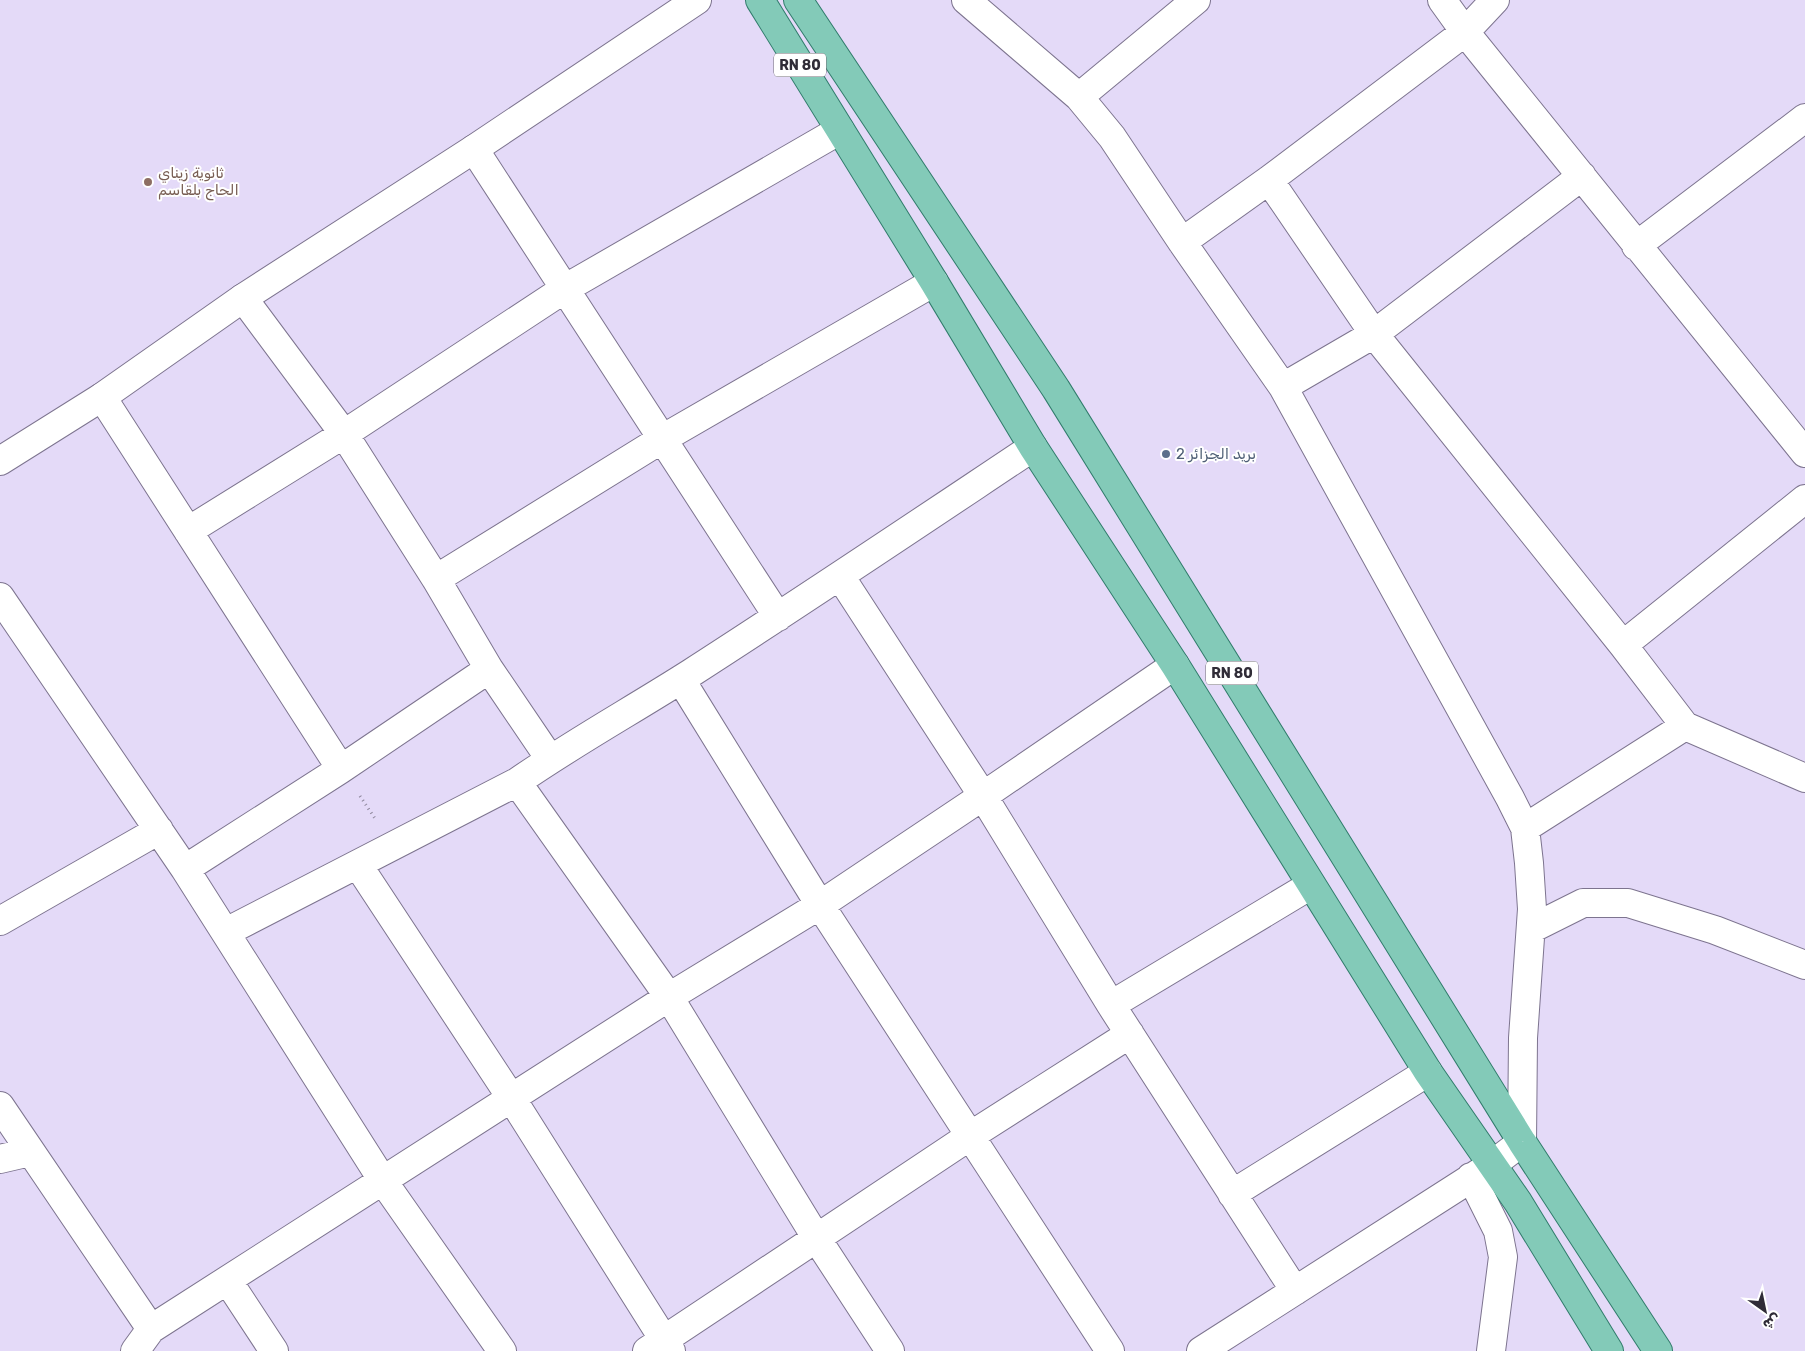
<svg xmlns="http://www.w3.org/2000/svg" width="1805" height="1351" font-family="Rubik,Vazirmatn,sans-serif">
	<rect width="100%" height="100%" fill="#e4daf8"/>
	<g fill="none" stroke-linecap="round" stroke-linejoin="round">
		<defs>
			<path id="street" d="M966,0L1079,97L1112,137L1182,242L1283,387L1510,798L1525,828L1529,863L1532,909L1523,1038L1522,1142L1493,1164L1201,1351
				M1442,0L1465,32L1805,453
				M1079,97L1196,0
				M474,149L778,617
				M1269,180L1374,334L1623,645L1685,726L1805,778
				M1182,242L1269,180L1465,32L1495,0
				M1636,246L1805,118
				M243,298L344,434L436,579L489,669L550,759
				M1283,387L1374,334L1582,176
				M102,397L341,769
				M188,531L344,434L566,288L840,130
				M840,576L983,796L1111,1005L1295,1291
				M436,579L662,439L934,282
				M0,597L185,869L383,1181L502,1351
				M1623,645L1805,499
				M681,680L820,905L1110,1351
				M517,782L669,997L817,1239L890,1351
				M1525,828L1685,726
				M358,865L512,1099L671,1351
				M185,869L341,769L489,669
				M0,921L159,830
				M1531,929L1583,903H1628L1715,930L1805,965
				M226,932L517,782C573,743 633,710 691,673C806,599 919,523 1033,447
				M1111,1005L1311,885
				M0,1106L151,1329
				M0,1159L30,1152
				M1471,1177L1498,1231L1503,1257L1491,1351
				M1232,1194L1428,1072
				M228,1281L274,1351
				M135,1351L151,1329L669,997L820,905L983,796L1175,665
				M647,1351L970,1136L1130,1034"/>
			<path id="secondary" d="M0,461L102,397L243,298L474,149L697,0"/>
			<path id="primary" d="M760,0L934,282L1033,447L1175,665L1428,1072L1518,1202L1609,1351
				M798,0L1056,389L1522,1142L1658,1351"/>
		</defs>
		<use href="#street" stroke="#7d748f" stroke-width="30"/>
		<use href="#secondary" stroke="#7d748f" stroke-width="30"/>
		<use href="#primary" stroke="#317c6c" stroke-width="30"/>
		<path stroke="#8d869b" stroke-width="3" stroke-dasharray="1 4" stroke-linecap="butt" d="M360,796L376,820"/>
		<use href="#street" stroke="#fff" stroke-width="28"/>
		<use href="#secondary" stroke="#fff" stroke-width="28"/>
		<use href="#primary" stroke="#83cab8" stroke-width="28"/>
	</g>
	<circle fill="#8d6e63" stroke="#fff" stroke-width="2" cx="148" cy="182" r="5"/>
	<circle fill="#5c6f8a" stroke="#fff" stroke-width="2" cx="1166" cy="454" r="5"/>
	<g text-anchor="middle" stroke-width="4" stroke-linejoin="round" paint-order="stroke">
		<g fill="#fff" stroke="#6e6b73" stroke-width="1">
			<rect x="774" y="53.5" width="52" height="23" rx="4"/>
			<rect x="1206" y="661.5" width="52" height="23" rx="4"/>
		</g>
		<g font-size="14" font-weight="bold" fill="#302c37">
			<text x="800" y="70">RN 80</text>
			<text x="1232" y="678">RN 80</text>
		</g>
		<g font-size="15" fill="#785e54" stroke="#fff" text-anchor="start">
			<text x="158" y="178">ثانوية زيناي<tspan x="158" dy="17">الحاج بلقاسم</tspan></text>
		</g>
		<g font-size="15" fill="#4e5e75" stroke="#fff" text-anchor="start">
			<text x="1176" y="459">بريد الجزائر 2</text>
		</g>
	</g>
	<g transform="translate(1765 1311) rotate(147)" stroke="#ffffff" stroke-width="4" paint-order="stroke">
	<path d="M0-4L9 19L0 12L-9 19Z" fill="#302c37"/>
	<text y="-8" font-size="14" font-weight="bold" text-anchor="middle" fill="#302c37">ش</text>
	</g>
</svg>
